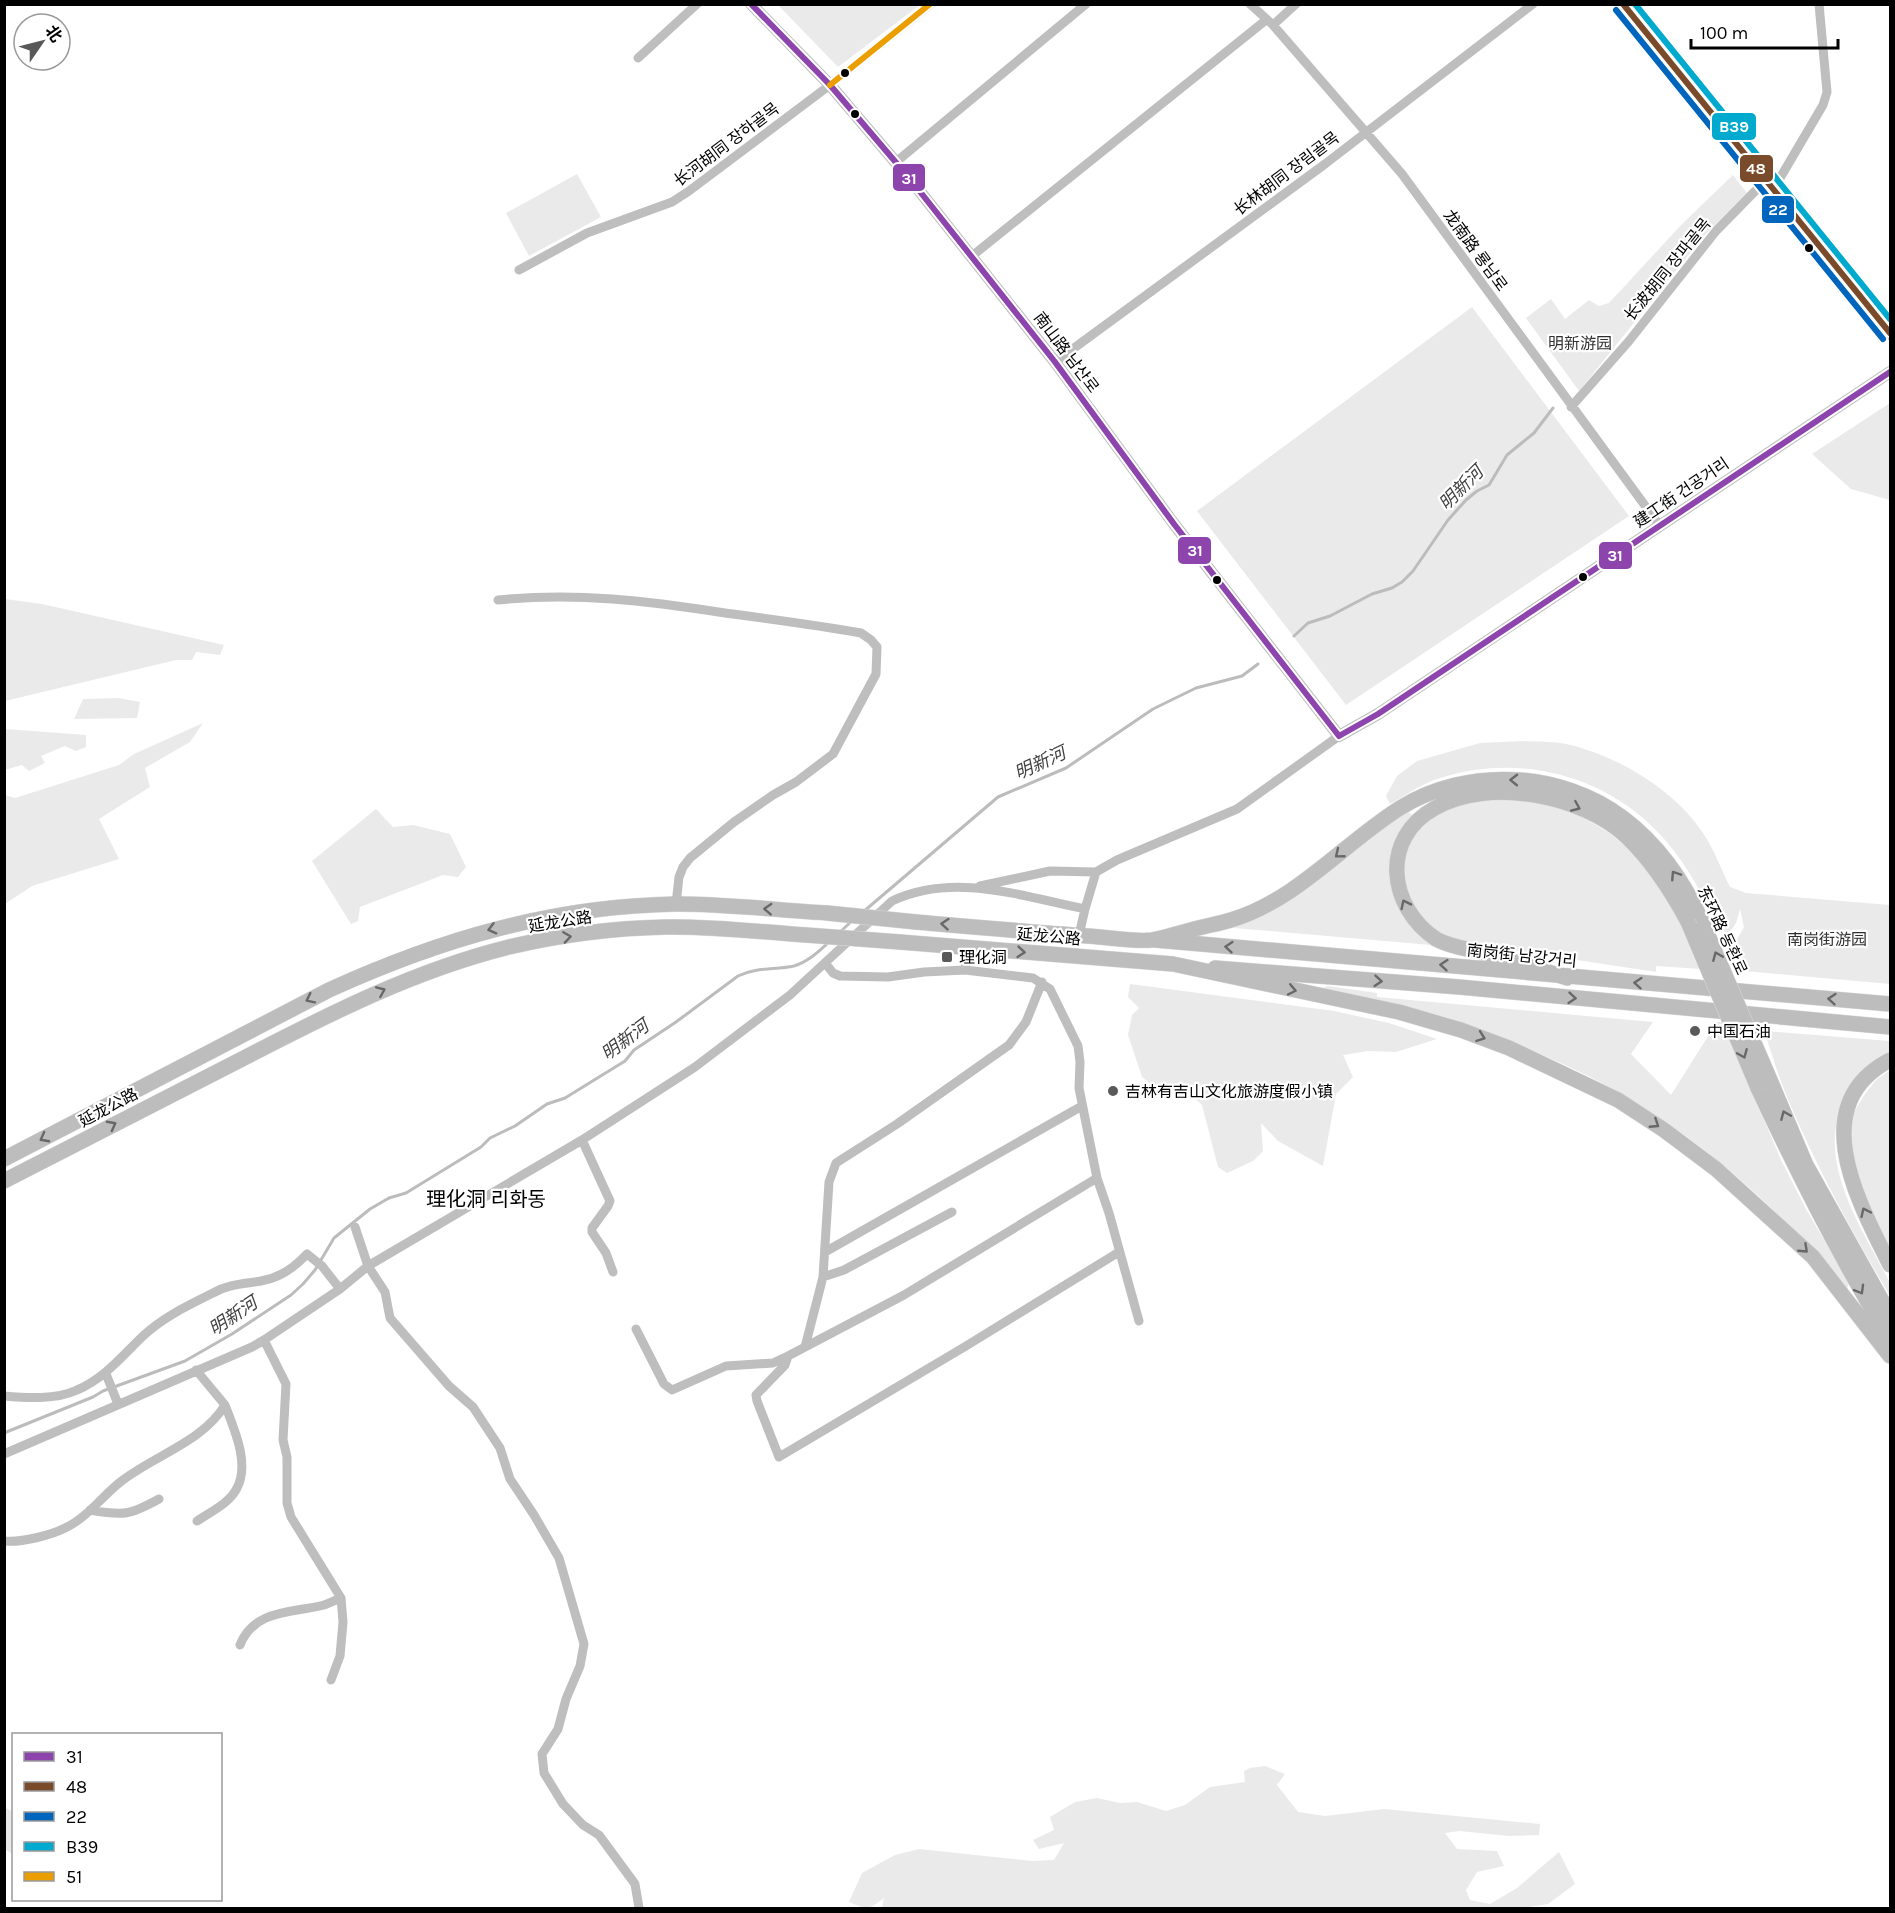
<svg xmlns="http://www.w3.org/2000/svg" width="1895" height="1913" font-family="Karla,'Noto Sans SC','Noto Sans KR',sans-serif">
	<rect width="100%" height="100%" fill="#fff"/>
	<path fill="#eaeaea" d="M778,5H920L838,67Z
		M577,174L601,217L529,256L506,213Z
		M1733,175L1747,193L1703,237L1579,391L1526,318L1551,299L1565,319L1589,300L1599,306L1609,303L1682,224Z
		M1472,307L1629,516L1346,705L1197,511Z
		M1890,403V500L1851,489L1812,454Z
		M5,599L42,604L224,645L220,655L196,652L192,660H176L5,701Z
		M118,698L140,702L137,718L74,719L83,699Z
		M203,723L190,742L145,768L150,787L99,819L119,859L32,886L5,904V795L15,798L119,765L134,754Z
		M5,729L86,735V747L76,751L65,746L41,756L45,763L29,771L22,765L5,770Z
		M1524,741C1537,742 1552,741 1566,744C1616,755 1674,789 1703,833C1714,849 1721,869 1730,887L1746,893L1890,905V984L1744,971L1735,943L1744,927L1740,909L1736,923L1728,935C1709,918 1709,906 1697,886C1688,870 1678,855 1666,841C1609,774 1516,751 1434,780C1419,786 1404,796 1390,804L1386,796L1397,776L1417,761L1480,743Z
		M1503,799C1521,801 1540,801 1558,807C1569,810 1580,816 1591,822C1652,856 1674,908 1701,969L1656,966V972C1612,965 1568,959 1525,952C1499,948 1459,946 1437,931C1419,920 1406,899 1405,879C1403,864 1403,853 1412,840C1433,808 1467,801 1503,799Z
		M376,809L393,827L413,825L450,834L466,867L458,877L443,875L360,907L358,921L351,924L312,861Z
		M1407,810L1412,815L1396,841L1392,861L1431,945L1234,928L1264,914Z
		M1130,984L1334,1011L1389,1023L1437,1039L1396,1052L1368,1051L1343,1055L1353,1077L1336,1094L1323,1166L1278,1141L1261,1123L1263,1151L1253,1161L1227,1173L1218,1167L1202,1105L1185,1089L1174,1090L1166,1096L1142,1077L1128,1035L1132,1015L1139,1008L1128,997Z
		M1328,986L1377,993V997L1653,1022L1631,1054L1671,1095L1717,1022H1723L1781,1160L1806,1209L1849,1283L1847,1289C1775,1204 1692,1129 1592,1078C1575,1069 1556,1061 1538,1053C1508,1040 1477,1026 1445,1017C1404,1005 1362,998 1320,989Z
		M1764,1031L1890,1041V1051C1871,1061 1864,1070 1851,1089C1808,1152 1861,1226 1890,1283V1296C1851,1230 1814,1163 1785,1092C1777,1072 1771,1051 1764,1031Z
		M1890,1070V1257L1866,1208L1848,1134L1854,1112L1865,1094L1876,1080Z
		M1265,1766L1285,1774L1277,1785L1298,1812L1325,1816L1384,1809L1540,1824L1539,1835L1509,1836L1459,1831L1445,1833L1457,1849L1497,1851L1504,1866L1477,1872L1466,1890L1470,1900L1490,1904L1517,1888L1559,1852L1575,1884L1548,1904L1522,1908H882L884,1898C868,1910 868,1910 849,1902L862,1873L895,1855L919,1849L1032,1861L1054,1860L1064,1843L1039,1849L1033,1840L1054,1830L1050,1817L1075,1802L1097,1798L1120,1803L1137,1802L1166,1811L1185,1805L1210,1787L1245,1782L1244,1771L1250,1768Z
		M6,1808L13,1812V1854L5,1850L4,1809Z"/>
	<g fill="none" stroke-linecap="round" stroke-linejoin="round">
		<path stroke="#bcbcbc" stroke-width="3" d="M1294,636L1308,623L1330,616L1372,594L1392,588L1402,582L1413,571L1448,520L1466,500L1477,491L1489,485L1507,455L1534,433L1553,408
			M863,912L998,797L1066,768L1153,709L1196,688L1242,676L1258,664
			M840,932L853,920
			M4,1433L93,1397L103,1391L185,1361L232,1334L291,1295L303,1284L315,1270L334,1238L370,1209L389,1198L406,1193L481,1147L490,1138L515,1126L547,1104L565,1098L625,1061L634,1050L676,1022L738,976C756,967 775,970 794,966C808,962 818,952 829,942"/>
		<defs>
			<path id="primary" d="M1155,940L1890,1004
				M1215,968L1459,987L1890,1027"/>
			<path id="trunk" d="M916,922C974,927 1031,932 1088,936C1107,937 1133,942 1152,940C1165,938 1178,933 1191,930C1204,926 1218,924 1231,920C1297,900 1343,844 1400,808C1467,766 1561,771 1623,818C1659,845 1686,885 1704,926
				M900,942L1173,964L1399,1012L1461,1030L1509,1048L1618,1100L1664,1130L1716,1169L1813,1257L1890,1356
				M1567,978C1540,969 1512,961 1484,953C1469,949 1450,947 1436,939C1388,907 1380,838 1435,808C1489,777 1583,795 1627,837C1652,861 1672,892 1688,922
				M1890,1060C1804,1105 1859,1203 1890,1265
				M1773,1087L1806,1165L1890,1315
				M1758,1088C1798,1174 1840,1258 1890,1339
				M4,1159L329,990C441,939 553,906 676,904C726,904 777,910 827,913
				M4,1181C85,1140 165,1098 246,1057C331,1013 416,970 509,947C560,935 614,928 666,927C713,926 760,932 806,935"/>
		</defs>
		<use href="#primary" stroke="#dbdbdb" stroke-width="16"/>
		<use href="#trunk" stroke="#dbdbdb" stroke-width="16"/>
		<path stroke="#bebebe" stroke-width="9" d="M1250,4L1273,25L1402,174L1660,526
			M1273,25L1296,4
			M638,58L697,4
			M896,162L1086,4
			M1773,190L1823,105L1827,92L1819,4
			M972,256L1266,20
			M519,270L587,233L672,202L689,191L830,85L931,4
			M1055,362L1325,164L1533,4
			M1571,407L1629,341L1716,231L1766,180
			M498,600C577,592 648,601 725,613C770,619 816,625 861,633L871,640L877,647L876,674L833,754L796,782L773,795L734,822L690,858L683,867L679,877L676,904
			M980,886L1050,871L1096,872L1117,860L1237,809L1339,736
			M1079,935L1085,909L1096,872
			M826,964L833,973L840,976L888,977L924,972L965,970L1033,978L1050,989L1078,1046L1080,1062L1079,1088L1097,1178L1109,1213L1139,1321
			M965,970L968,947
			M582,1140L610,1201L608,1206L592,1228V1232L606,1253L613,1272
			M355,1227L368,1266L385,1292L390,1318L449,1386L473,1407L500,1448L510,1479L534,1515L559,1558L584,1644L580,1666L566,1699L558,1729L542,1754L544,1773L563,1804L583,1825L599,1835L635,1884L639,1908
			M825,1252L1082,1106
			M823,1277L844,1270L952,1212
			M636,1329L664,1384L672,1390L726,1366L773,1363L788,1356L904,1295L1097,1178
			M264,1340L286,1384L283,1440L287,1457V1503L291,1517L341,1598L343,1622L340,1656L331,1680
			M805,1347L823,1277L829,1182L836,1163L897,1124L1009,1045L1026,1022L1042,982
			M788,1356L785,1365L756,1395L757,1401L779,1457L966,1346L1119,1252
			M106,1374L118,1404
			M4,1396C26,1398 56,1400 77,1390C105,1378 122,1356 143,1336C163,1317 189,1305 213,1293C229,1284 244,1284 261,1281C280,1278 294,1268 307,1254L322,1266L340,1289
			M4,1454L252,1347L264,1340L340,1289L368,1266L582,1140L695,1067L790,995L892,901C954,872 1021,896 1085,909
			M90,1510C124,1516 130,1515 159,1499
			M197,1521C210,1512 230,1503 237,1488C250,1463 234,1429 225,1405
			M4,1541C21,1543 52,1535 67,1527C87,1517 102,1497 119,1483C152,1456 202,1443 225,1405L196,1370
			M240,1645C254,1609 293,1613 324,1605C330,1603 336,1600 341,1598"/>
		<path stroke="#bebebe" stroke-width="12" d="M751,4L830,85L910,179L1055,362L1174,524L1339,736L1378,714L1890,372"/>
		<path stroke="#c2c2c2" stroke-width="14" d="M1623,4L1890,333"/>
		<use href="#primary" stroke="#bdbdbd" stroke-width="15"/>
		<use href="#trunk" stroke="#bdbdbd" stroke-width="15"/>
		<defs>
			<path id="trunk-bridge" d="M827,913L916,922
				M1688,922L1758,1088
				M1704,926L1773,1087
				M806,935L900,942"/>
		</defs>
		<use href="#trunk-bridge" stroke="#dbdbdb" stroke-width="16" stroke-linecap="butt"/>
		<use href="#trunk-bridge" stroke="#bdbdbd" stroke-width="15"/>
		<defs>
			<path id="bus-1" d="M751,4L830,85L910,179L1055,362L1174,524L1339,736
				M1339,736L1378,714L1890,372"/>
			<path id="bus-2" d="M1623,4L1890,333"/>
			<path id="bus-3" d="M1616,10L1883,339"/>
			<path id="bus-4" d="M1635,4L1890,319"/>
			<path id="bus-5" d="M830,85L930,4"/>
		</defs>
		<use href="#bus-1" stroke="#fff" stroke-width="10"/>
		<use href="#bus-2" stroke="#fff" stroke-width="10"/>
		<use href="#bus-3" stroke="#fff" stroke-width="10"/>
		<use href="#bus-4" stroke="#fff" stroke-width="10"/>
		<use href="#bus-5" stroke="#fff" stroke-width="10"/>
		<use href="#bus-1" stroke="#8e44ad" stroke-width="6"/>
		<use href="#bus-2" stroke="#7a4b2a" stroke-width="6"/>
		<use href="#bus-3" stroke="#0065bd" stroke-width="6"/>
		<use href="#bus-4" stroke="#00a9ce" stroke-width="6"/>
		<use href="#bus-5" stroke="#eb9e00" stroke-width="6"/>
	</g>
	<defs><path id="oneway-chevron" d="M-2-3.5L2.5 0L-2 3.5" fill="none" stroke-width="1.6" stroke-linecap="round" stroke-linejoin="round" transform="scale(1.5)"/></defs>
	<g stroke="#686868">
		<use href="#oneway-chevron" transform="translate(1514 780) rotate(-179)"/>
		<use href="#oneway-chevron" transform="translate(1576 807) rotate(23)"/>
		<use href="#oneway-chevron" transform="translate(1339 854) rotate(141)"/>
		<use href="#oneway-chevron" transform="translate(1675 875) rotate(-123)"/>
		<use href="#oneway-chevron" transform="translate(1405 904) rotate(-116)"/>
		<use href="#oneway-chevron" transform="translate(768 909) rotate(-177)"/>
		<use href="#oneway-chevron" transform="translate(945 924) rotate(-175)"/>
		<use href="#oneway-chevron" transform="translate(492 929) rotate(165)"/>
		<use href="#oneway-chevron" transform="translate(567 937) rotate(-8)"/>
		<use href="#oneway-chevron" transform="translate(1229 947) rotate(-175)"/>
		<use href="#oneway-chevron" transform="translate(1021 952) rotate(5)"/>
		<use href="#oneway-chevron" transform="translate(1717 956) rotate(-113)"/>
		<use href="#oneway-chevron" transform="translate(1444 965) rotate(-175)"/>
		<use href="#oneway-chevron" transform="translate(1378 981) rotate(5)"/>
		<use href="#oneway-chevron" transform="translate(1638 983) rotate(-175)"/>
		<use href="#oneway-chevron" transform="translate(1292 990) rotate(12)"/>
		<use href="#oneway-chevron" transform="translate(381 991) rotate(-23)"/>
		<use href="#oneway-chevron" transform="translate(1572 998) rotate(5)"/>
		<use href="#oneway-chevron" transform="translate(310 999) rotate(154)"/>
		<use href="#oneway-chevron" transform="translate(1832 999) rotate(-175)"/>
		<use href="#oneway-chevron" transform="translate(1481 1037) rotate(20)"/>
		<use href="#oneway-chevron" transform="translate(1743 1054) rotate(67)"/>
		<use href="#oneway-chevron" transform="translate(1785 1115) rotate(-113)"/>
		<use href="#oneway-chevron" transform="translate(1655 1124) rotate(33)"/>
		<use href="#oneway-chevron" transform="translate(112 1125) rotate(-28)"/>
		<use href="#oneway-chevron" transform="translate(44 1138) rotate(152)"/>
		<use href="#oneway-chevron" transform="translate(1865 1212) rotate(-115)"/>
		<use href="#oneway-chevron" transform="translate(1804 1249) rotate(43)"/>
		<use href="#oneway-chevron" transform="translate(1860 1290) rotate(60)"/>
	</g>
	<g fill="#000" stroke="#fff" stroke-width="2">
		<circle cx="845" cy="73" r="5"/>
		<circle cx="855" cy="114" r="5"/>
		<circle cx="1809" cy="248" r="5"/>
		<circle cx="1583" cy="577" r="5"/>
		<circle cx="1217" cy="580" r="5"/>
	</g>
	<g fill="#595959" stroke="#fff" stroke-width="2">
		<rect x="941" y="951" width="12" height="12" rx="3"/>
		<circle cx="1695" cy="1031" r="6"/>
		<circle cx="1113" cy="1091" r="6"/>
	</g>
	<g text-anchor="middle" stroke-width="4.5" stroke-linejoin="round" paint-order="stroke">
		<g font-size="16" fill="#000" stroke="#fff">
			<text transform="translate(726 144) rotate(-37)" y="6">长河胡同 장하골목</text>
			<text transform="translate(1286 173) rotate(-37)" y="6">长林胡同 장림골목</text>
			<text transform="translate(1476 250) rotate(54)" y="6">龙南路 룡남로</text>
			<text transform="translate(1667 269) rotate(-51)" y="6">长波胡同 장파골목</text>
			<text transform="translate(1067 352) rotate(53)" y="6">南山路 남산로</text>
			<text transform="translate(1681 492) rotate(-34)" y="6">建工街 건공거리</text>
			<text transform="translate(560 921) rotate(-9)" y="6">延龙公路</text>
			<text transform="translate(1723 930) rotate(65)" y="6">东环路 동환로</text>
			<text transform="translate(1049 936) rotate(5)" y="6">延龙公路</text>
			<text transform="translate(1522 955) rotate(6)" y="6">南岗街 남강거리</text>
			<text transform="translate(108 1107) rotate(-28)" y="6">延龙公路</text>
		</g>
		<g font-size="16" fill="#303030" stroke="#fff">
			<text x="1580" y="349">明新游园</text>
			<text x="1827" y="945">南岗街游园</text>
		</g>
		<g font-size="16" fill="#000" stroke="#fff" text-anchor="start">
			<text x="959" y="963">理化洞</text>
			<text x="1707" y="1037">中国石油</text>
			<text x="1125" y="1097">吉林有吉山文化旅游度假小镇</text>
		</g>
		<g font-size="18" font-style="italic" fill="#414141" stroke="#fff">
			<text transform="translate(1461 488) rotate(-45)" y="6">明新河</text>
			<text transform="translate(1040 763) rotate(-25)" y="6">明新河</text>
			<text transform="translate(625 1040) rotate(-37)" y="6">明新河</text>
			<text transform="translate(233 1316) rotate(-34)" y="6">明新河</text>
		</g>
		<g font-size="20" fill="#000" stroke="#fff">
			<text x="486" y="1206">理化洞 리화동</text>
		</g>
	</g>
	<g stroke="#fff" stroke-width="2">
		<rect x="1711" y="112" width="46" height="29" rx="6" fill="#00a9ce"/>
		<rect x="1739" y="154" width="35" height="29" rx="6" fill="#7a4b2a"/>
		<rect x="892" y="163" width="34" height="29" rx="6" fill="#8e44ad"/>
		<rect x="1761" y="195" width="34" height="29" rx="6" fill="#0065bd"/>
		<rect x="1177" y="536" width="35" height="29" rx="6" fill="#8e44ad"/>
		<rect x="1598" y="541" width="35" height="29" rx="6" fill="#8e44ad"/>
	</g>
	<g font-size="16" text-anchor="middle" font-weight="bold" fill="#fff">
		<text x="1734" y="132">B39</text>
		<text x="1756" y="174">48</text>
		<text x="909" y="184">31</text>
		<text x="1778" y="215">22</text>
		<text x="1195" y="556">31</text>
		<text x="1615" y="561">31</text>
	</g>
	<rect width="1895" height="1913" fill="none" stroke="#000000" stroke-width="12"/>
	<rect x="12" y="1733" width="210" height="168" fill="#ffffff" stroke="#999999" stroke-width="1.5"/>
	<rect x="24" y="1752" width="30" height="9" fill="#8e44ad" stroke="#999999" stroke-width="1.5"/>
	<text x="66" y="1763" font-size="18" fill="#000000">31</text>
	<rect x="24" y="1782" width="30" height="9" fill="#7a4b2a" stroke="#999999" stroke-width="1.5"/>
	<text x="66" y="1793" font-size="18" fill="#000000">48</text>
	<rect x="24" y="1812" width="30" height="9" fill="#0065bd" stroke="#999999" stroke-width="1.5"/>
	<text x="66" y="1823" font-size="18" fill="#000000">22</text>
	<rect x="24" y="1842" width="30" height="9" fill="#00a9ce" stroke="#999999" stroke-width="1.5"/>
	<text x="66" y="1853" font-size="18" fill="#000000">B39</text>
	<rect x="24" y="1872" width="30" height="9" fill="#eb9e00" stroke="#999999" stroke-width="1.5"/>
	<text x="66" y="1883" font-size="18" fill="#000000">51</text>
	<g transform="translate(42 42) rotate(55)"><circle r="28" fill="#ffffff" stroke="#999999" stroke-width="1.5"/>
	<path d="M0-4.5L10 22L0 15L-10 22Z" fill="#595959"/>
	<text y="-9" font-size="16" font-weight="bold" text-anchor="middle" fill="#000000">北</text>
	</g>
	<path d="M1691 39v9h147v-9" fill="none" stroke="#000000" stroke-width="3"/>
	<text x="1700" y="39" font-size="18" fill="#000000" stroke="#ffffff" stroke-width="4.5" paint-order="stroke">100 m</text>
</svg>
